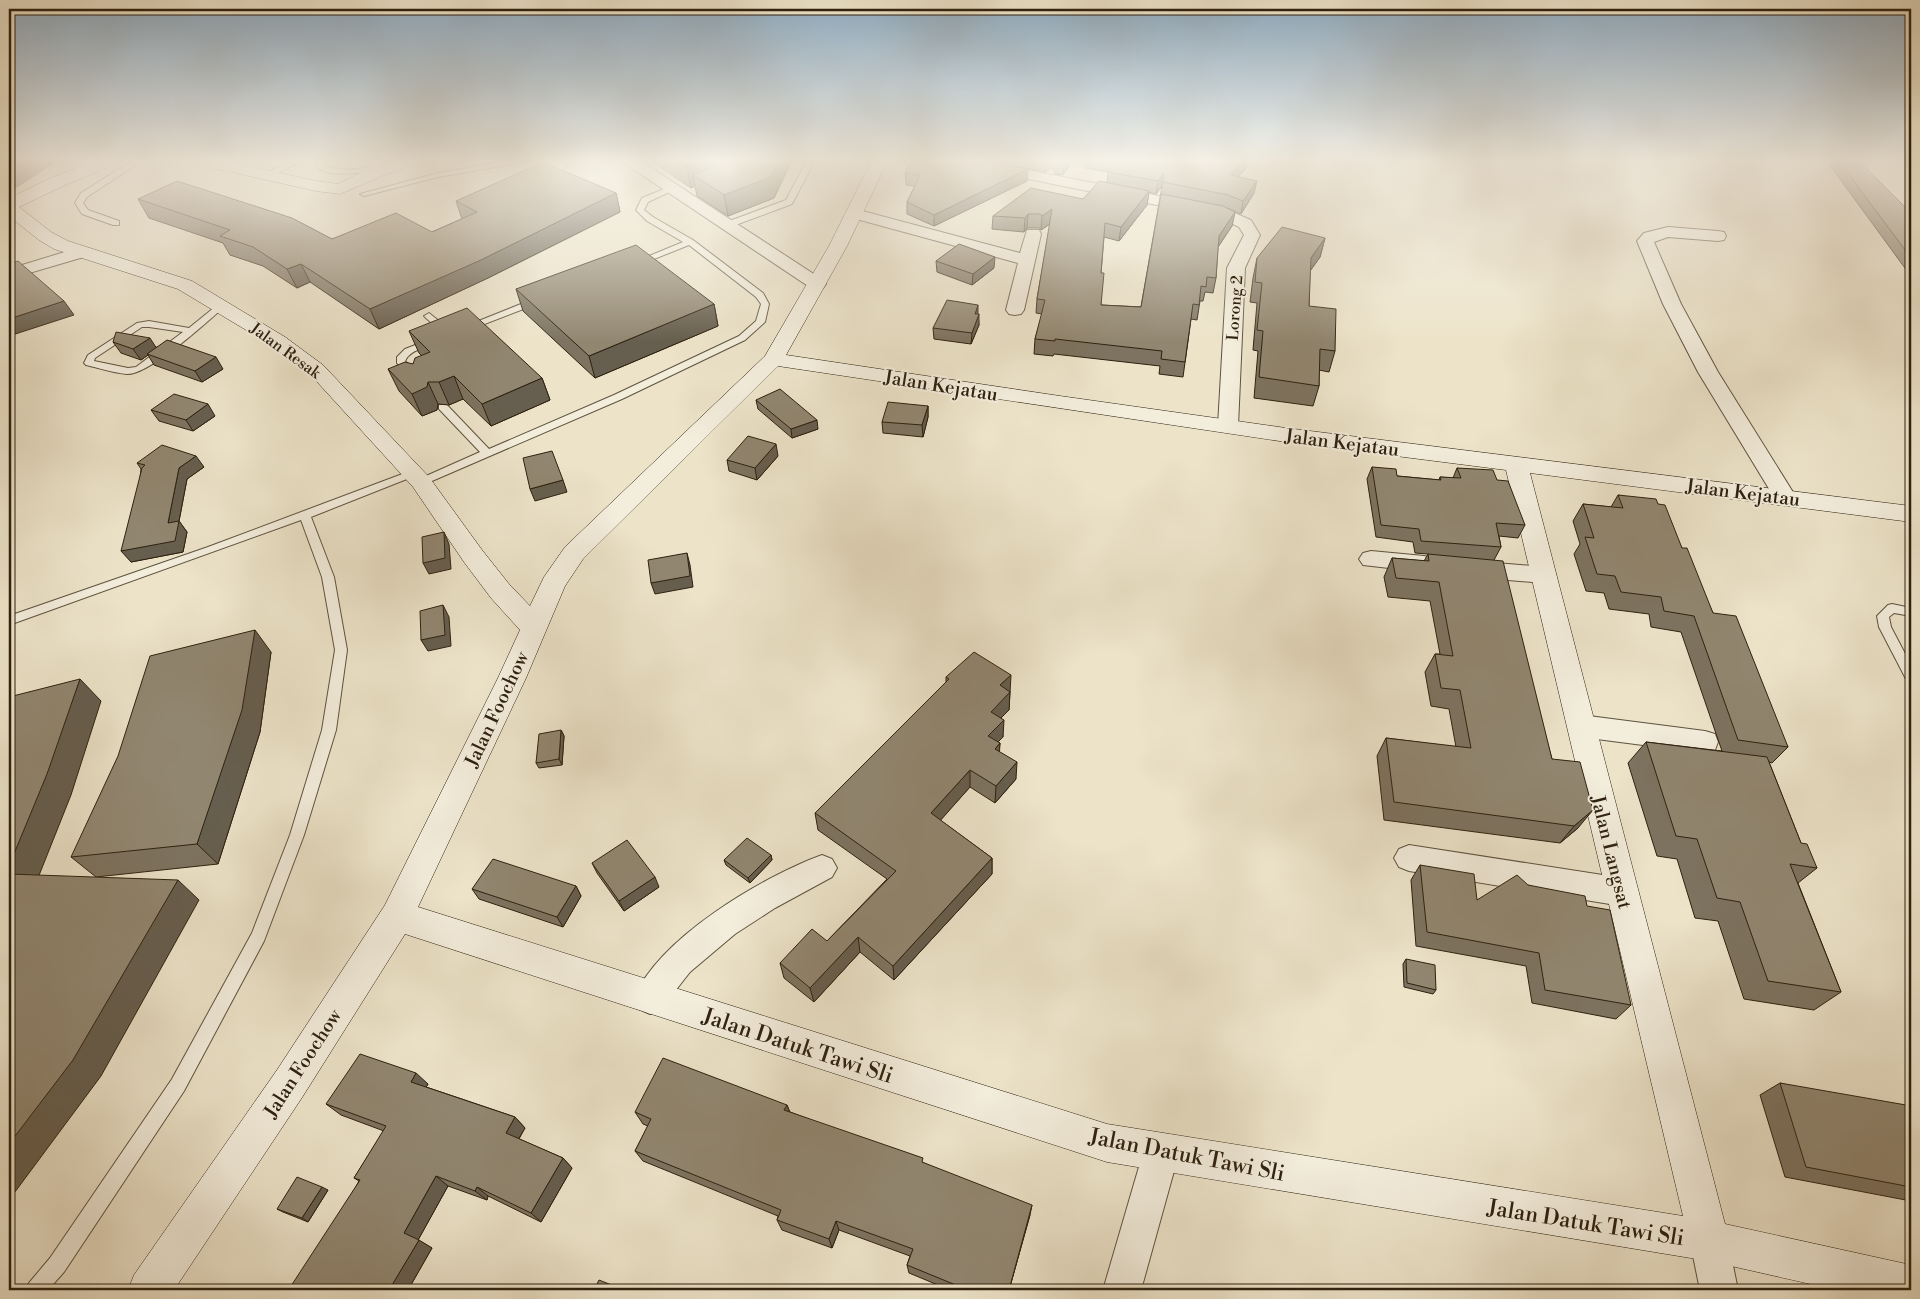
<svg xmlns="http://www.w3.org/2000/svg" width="1920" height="1299" font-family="'Libre Bodoni',serif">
	<rect width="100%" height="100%" fill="#ece3c9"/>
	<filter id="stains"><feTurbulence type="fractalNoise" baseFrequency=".004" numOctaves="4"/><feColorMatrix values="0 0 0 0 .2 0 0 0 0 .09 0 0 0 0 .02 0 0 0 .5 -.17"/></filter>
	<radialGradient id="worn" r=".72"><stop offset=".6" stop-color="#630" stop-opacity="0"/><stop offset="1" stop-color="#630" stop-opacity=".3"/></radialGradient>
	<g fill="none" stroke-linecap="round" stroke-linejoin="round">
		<defs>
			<path id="lane" d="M293,160H303L272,176L265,174Z
				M317,160H325L322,164C336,170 353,172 367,167C376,164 380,159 390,160L376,168L381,169V173C376,173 373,172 369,172C350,172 330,179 314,165Z
				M513,160H529L525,162L438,177L364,196L360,194L438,173Z
				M563,160H571L560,174H554L553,172Z
				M807,160H815L792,204L730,227H724V223L786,200Z
				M127,164L134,166L87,197L83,203L88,210L119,221V225H113L82,214L75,203L81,193Z
				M671,186L678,188L648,202L644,210L653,217L693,240L763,293L769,304L765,322L745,340L622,399L425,484H417L416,482L417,480L480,452L439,409V405H447L489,449L614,395L739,336L756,321L761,304L756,297L689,245L639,265L632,263L683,242L647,221L636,210L642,198Z
				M536,298L539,299V303L469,330L466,331L461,328Z
				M221,302L224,303V307C206,323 149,375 127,374C114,373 99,368 86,365L84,363L88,355L137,323L149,321L189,328ZM142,327H149L183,332L136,367L128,368L94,361L95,358Z
				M429,313L449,329V333H443L426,318L424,316Z
				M431,339L436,342L434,344C424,348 410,350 405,361L419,375L414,378L411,377L397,363V357L405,349Z
				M413,470L418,473L417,475L311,517L334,577L347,650L336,730L304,835L264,941L184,1091L64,1272L48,1290H27L29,1283L50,1258L172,1079L252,933L290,835L322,730L335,650L322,577L301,520L9,625V616L208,547Z
				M1892,604L1911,608V616L1894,613L1889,617L1891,627L1911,665V681L1906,679L1879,627L1877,616L1888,605Z"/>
			<path id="street" d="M622,160H639L823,280L826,284L823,288L817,289L811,288L624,163Z
				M948,160H976L1225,209L1251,220L1260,235L1245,268L1238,426L1235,430L1228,432L1221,430L1218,426L1227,268L1244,235L1239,227L1221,218L955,164L950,163Z
				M855,209L1020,253L1027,230H1039L1041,234L1024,310L1021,314L1015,315L1009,314L1006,310L1018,263L849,217L847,214L849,211Z
				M1668,227L1718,231L1724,232L1726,236L1724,240L1718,241L1668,237L1654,242L1681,304L1718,372L1796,497L1793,502L1785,504L1777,502L1698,372L1663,304L1637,241L1644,233Z
				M81,247L87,248L89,252L87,256L9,279V269Z
				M1371,551L1424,556L1432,558L1436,564L1432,570L1424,572L1363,565L1359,559L1363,553Z
				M1471,561L1544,567L1552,569L1556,575L1552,581L1544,583L1471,577L1463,575L1459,569L1463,563Z
				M1581,715L1705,731L1715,734L1718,742L1715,750L1705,753L1581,737L1572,734L1568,726L1572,718Z
				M1409,845L1622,878L1633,882L1637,892L1633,902L1622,906L1409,871L1399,867L1394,858L1399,849Z
				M822,855L832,859L837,868L832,877L775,908L735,934L690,972L661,1009L650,1014L639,1009L634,998C659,938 762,877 822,855Z
				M1161,1135L1173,1141L1179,1153L1141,1290H1103L1143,1153L1149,1141Z
				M1709,1222L1722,1228L1728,1241L1738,1290H1700L1690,1241L1696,1228Z"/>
			<path id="secondary" d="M98,160H120L118,163L63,186L19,207L51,232L68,241L192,281L285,337L323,365L429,477L482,550L509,584L530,606L544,577L565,547L765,356L829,246L872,160H888L847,246L786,355L1060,396L1286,428L1911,506V522L1530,473L1725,1224L1911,1265V1290H1837L1709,1261L1107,1162L405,934L303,1096L174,1290H128L134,1275L277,1070L385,905L498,678L520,630L491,598L464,562L413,487L309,373L271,345L178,289L54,249L39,240L9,216V198L51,178ZM778,366L1286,442L1506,470L1683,1216L1107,1124L418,907L526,678L565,586L583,559Z
				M192,160H221L316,181L338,184L372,167L395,160H419L417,163L384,175L340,194L316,191L200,165L194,163Z"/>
		</defs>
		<use href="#lane" stroke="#5e523e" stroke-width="2"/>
		<use href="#street" stroke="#5e523e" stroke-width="2"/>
		<use href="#secondary" stroke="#2e210f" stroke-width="1"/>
		<use href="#lane" fill="#f3eddc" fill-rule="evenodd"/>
		<use href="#street" fill="#f3eddc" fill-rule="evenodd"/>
		<use href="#secondary" fill="#f3eddc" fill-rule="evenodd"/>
	</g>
	<path fill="#7d7360" stroke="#2e210f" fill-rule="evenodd" d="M650,160H718L719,165L722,163L718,160H792L774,198L728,216L697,196L695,186L691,188Z
		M985,160H1074L1063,175L1055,174L1052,168L1045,172Z
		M1086,160H1247L1246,168L1238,177L1254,193L1241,214L1227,208L1235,212L1232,226L1218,247L1216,278L1213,293L1205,292L1203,301H1200L1197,320L1191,319L1183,377L1159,374L1160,366L1054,354L1053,356L1034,354L1035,339L1042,314L1036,313L1037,299L1050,224L1041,230L1039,228H1027L1024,232L992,229L993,216L1083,199L1107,183L1108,172L1085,168ZM1162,186L1141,307L1101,305V273L1104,237L1119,241L1147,205L1149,192L1156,194Z
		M1826,160H1858L1911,216V275H1910Z
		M905,173L1027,181L934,226L907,214V202L915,186L906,185Z
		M616,193L620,212L488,278L379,329L310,282L297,288L263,266L230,255L223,243L149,218L138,199L332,239L432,232L462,219L456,201Z
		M1325,238L1320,257L1310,271L1309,306L1335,351L1329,372L1319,370V386L1313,406L1254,398L1258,351L1253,350L1257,303L1250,302L1253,278L1257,258Z
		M936,261L994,268L972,285L937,272Z
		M516,289L714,304L718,326L595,378L523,311Z
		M978,314L979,325L971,344L934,339L933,328Z
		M409,331L542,378L550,400L491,426L463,399L449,405L438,404L437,410L422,416L399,391L388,369L413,364L422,356L419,353Z
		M113,342L156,347L223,369L202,382L154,365L148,355L141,360L121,353Z
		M756,400L818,429L792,438L758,409Z
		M928,406V417L923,437L883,433L882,422Z
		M151,410L215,416L193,431L159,421Z
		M778,456L757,480L729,471L727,460Z
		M137,463L204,467L187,479L179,521L187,532L183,552L131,562L141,469Z
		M1372,467L1397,476L1439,480L1440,477L1453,478L1457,468L1497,480L1525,525L1518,538L1499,536L1501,547L1494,560L1552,759L1578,828L1560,843L1384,820L1377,756L1386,738L1456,747L1449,709L1431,706L1425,672L1435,654H1440L1430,601L1388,597L1384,577L1392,558L1424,561L1428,554L1415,553L1413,542L1376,537L1367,479Z
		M1618,495L1658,504L1682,548L1713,613L1788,747L1772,763L1769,762L1801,843L1817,868L1798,883L1841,992L1814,1010L1744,999L1718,921L1695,918L1677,859L1657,856L1628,763L1646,742L1722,751L1681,632L1651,627L1649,614L1609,609L1604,593L1586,591L1574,554L1580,544L1573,521L1583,504L1611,507Z
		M271,652L260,732L218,864L96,877L71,857Z
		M946,677L1010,691L1009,710L1001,718L1003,737L998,742L1000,743L999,751L1016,779L995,803L970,787L940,820L992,858V874L894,980L860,952L814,1002L784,978L780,963L827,941L887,879L818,830L815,813L946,682Z
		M561,730L564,736L562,765L539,768L536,763Z
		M771,855L772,860L750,883L726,865L724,860Z
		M592,863L659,887L624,911L597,873Z
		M1420,865L1477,900L1528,885L1587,906L1631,1005L1616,1019L1532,1003L1526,966L1416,946L1411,880Z
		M576,886L581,896L563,927L479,899L472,889Z
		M1406,959L1436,990L1433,994L1404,987L1403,964Z
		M1780,1083L1911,1118V1201L1785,1177L1760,1095Z
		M428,1084L426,1087L515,1117L525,1128L519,1139L563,1158L572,1168L541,1222L488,1196L487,1200L448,1186L418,1240L432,1248L408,1290H300L359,1181L354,1178L384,1131L341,1115L326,1104Z
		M787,1105L790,1112L924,1163L1030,1215L1009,1290H950L909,1273L907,1265L910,1256L839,1230L832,1248L782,1230L777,1220L778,1216L643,1161L635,1151L648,1126L643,1124L635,1112Z
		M328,1190L308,1222L283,1212L277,1209Z"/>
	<path fill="#665e4e" stroke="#2e210f" d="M18,160H58L9,192V166Z
		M706,160H718L720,172L693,175L695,186L691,188L687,167Z
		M780,160H792L774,198L728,216L724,195Z
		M1046,160H1053L1052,168L1045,172Z
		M1067,160H1074L1063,175L1064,164Z
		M1245,160H1247L1246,168L1228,188L1231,175Z
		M1028,169L1027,181L934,226V215Z
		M1164,173L1162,186L1156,194L1158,181Z
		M1257,181L1254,193L1241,214L1243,201Z
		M1149,191L1147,205L1119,241L1121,227Z
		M616,193L620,212L488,278L379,329L370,309Z
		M1052,209L1051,223L1041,230L1042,216Z
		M1235,212L1232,226L1216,250L1219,236Z
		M1028,214L1027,228L1024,232L1025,218Z
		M1325,238L1320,257L1305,278L1311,258Z
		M995,257L994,268L972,285L973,274Z
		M301,264L310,282L297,288L287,269Z
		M64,301L74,315L9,336V319Z
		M714,304L718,326L595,378L589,356Z
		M978,305V316L975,314Z
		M979,314V325L971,344L972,333Z
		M150,338L157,349L147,354L148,355L141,360L133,349Z
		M216,357L223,369L202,382L195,371Z
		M454,376L463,399L449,405L439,382Z
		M542,378L550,400L491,426L482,404Z
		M428,382L438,404L437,410L422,416L412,394Z
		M208,404L215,416L193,431L186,420Z
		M928,406V417L923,437L922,425Z
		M817,420L818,429L792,438L791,429Z
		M776,444L778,456L757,480L755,468Z
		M196,456L204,467L187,479L179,521L187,532L183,552L131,562L121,551L168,523L179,468Z
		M563,480L567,492L535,501L530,489Z
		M444,532L449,544L451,569L429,574L423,563Z
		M687,553L690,565L693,587L655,594L651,583Z
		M443,605L449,617L451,646L428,651L421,640Z
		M255,630L271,652L260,732L218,864L197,844Z
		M1011,675L1009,710L990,729L991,712L1000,685Z
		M80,679L101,701L71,795L32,893L9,877V866Z
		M1004,720L1003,737L987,753L988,736Z
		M561,730L564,736L562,765L559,759Z
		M1000,743L999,760L995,749Z
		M1017,762L1016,779L995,803L996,786Z
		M970,770V787L932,830L931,813Z
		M1593,810L1578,828L1560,843L1574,826Z
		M771,855L772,860L750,883L748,878Z
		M992,858V874L894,980L893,966Z
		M655,877L659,887L624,911L619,901Z
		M178,880L199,900L101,1076L9,1200V1144Z
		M576,886L581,896L563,927L557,917Z
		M858,937L860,952L814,1002L810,988Z
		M416,1073L428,1084L423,1093L411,1082Z
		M787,1105L791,1116L784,1110Z
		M515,1117L525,1128L516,1143L506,1133Z
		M563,1158L572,1168L541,1222L531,1213Z
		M436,1176L448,1186L417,1242L404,1233Z
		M322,1187L328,1190L308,1222L302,1218Z
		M477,1187L488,1196L487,1200L475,1191Z
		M1032,1205L1030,1215L1009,1290Z
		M836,1221L839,1230L832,1248L829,1239Z
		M419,1240L432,1248L408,1290H389Z"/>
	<path fill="#918670" stroke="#2e210f" d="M9,160H18L9,166Z
		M676,160H706L687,167Z
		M724,160H780L771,177L724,195L693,175L721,164Z
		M911,160H981L1028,169L934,215L907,202L920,175L905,173Z
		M1055,160H1067L1064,164L1056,162Z
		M1107,160H1245L1231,175L1257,181L1243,201L1228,195L1163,182L1164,173L1158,181L1108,172L1117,162Z
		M1838,160H1858L1906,208L1911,216V258Z
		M543,162L616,193L481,260L370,309L301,264L287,269L253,247L220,236L230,230L138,199L177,181L292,218L332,239L396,213L432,232L477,212L456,201Z
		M1099,181L1149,191L1121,227L1105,223L1101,273H1104L1101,305L1141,307L1161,194L1223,206L1235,212L1219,236L1216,278L1207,277L1206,287L1201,286L1199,305L1193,304L1185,362L1161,359L1162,351L1055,339V341L1035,339L1045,300L1037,299L1052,209L1042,216L1040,214H1028L1025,218L993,216L1031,188L1083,199Z
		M1282,227L1325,238L1311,258L1309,306L1336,309L1335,351L1320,349L1319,386L1259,377L1263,331L1257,330L1262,283L1255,282L1257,258Z
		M959,244L995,257L973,274L936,261Z
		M636,245L714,304L589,356L516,289Z
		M18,261L64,301L9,319V264Z
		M947,300L978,305L975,314H979L972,333L933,328Z
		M467,308L542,378L482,404L454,376L439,382H428L427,387L412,394L388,369L405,362L413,364L415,358L430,352L409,331Z
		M116,332L150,338L133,349L113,342Z
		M167,340L216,357L195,371L147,354Z
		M780,389L817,420L791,429L756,400Z
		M174,394L208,404L186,420L151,410Z
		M888,402L928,406L922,425L882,422Z
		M748,436L776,444L755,468L727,460Z
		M162,445L196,456L179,468L168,523L179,521L175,541L121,551L142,468L145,465L137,463Z
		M552,451L563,480L530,489L523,458Z
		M1372,467L1396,469L1397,476L1441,480L1440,477L1461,478L1457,468L1493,470L1497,480L1508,481L1525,525L1496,523L1501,547L1421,541L1419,529L1381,525Z
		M1618,495L1656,499L1658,504L1665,505L1682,548H1687L1713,613L1736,616L1788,747L1738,740L1694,616L1664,611L1661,597L1621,592L1615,576L1597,574L1585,537L1594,538L1583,504L1623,508Z
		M444,532L445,558L423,563L422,537Z
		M687,553L690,576L651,583L648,560Z
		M1428,554L1503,561L1552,759L1580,762L1593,810L1574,826L1394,802L1386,738L1471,748L1460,690L1441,688L1435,654L1453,656L1439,582L1396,578L1392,558L1429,561Z
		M443,605L445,635L421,640L420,611Z
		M255,630L242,710L197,844L71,857L118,756L150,656Z
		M974,652L1011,675L1000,685L1010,692L991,712L1004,720L988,736L1000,743L995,749L1017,762L996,786L970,770L931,813L992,858L893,966L858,937L810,988L780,963L812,929L827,941L896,871L815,813L949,679L946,677Z
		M80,679L47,774L9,866V697Z
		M561,730L559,759L536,763L539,734Z
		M1646,742L1767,757L1801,843L1807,844L1817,868L1790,864L1841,992L1768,981L1740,902L1717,898L1697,839L1676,836Z
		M747,838L771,855L748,878L724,860Z
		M627,840L655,877L619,901L592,863Z
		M493,859L576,886L557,917L472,889Z
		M1420,865L1474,874L1477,900L1517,875L1528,885L1585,896L1587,906L1610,910L1631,1005L1545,990L1539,953L1427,932Z
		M9,874L178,880L73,1060L9,1144Z
		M1406,959L1435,965L1436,990L1407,983Z
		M360,1054L416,1073L411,1082L515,1117L506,1133L563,1158L531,1213L477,1187L475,1191L436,1176L404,1233L419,1240L389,1290H300L291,1286L360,1180L354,1178L386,1126L326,1104Z
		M663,1058L787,1105L784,1110L923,1158L922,1162L1032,1205L1009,1290H968L907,1265L913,1249L836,1221L829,1239L777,1220L781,1210L635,1151L651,1119L635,1112Z
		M1780,1083L1906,1105L1911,1118V1187L1806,1167Z
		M297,1177L322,1187L302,1218L277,1209Z
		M599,1280L624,1290H594Z"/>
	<linearGradient id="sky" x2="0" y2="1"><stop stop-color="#8facc2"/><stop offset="0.47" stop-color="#f6f2e7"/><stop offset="1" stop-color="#f6f2e7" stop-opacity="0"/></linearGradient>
	<rect width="1920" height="342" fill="url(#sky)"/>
	<g text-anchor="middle" stroke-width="4" stroke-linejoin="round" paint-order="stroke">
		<g font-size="16" fill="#2e210f" stroke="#f3eddc">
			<text transform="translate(1234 308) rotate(-86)" y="6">Lorong 2</text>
			<text transform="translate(286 350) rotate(36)" y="6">Jalan Resak</text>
		</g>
		<g font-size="19" fill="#2e210f" stroke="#f3eddc">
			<text transform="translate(941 385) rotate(9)" y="7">Jalan Kejatau</text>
			<text transform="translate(1342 442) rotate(7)" y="7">Jalan Kejatau</text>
			<text transform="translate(1743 492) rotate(7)" y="7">Jalan Kejatau</text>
			<text transform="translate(496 709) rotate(-65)" y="7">Jalan Foochow</text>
			<text transform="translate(1612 852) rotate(76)" y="7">Jalan Langsat</text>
			<text transform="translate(302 1063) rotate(-57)" y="7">Jalan Foochow</text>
		</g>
		<g font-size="22" fill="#2e210f" stroke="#f3eddc">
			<text transform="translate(798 1045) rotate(18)" y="8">Jalan Datuk Tawi Sli</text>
			<text transform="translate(1187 1154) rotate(11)" y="8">Jalan Datuk Tawi Sli</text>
			<text transform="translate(1586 1222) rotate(9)" y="8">Jalan Datuk Tawi Sli</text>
		</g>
	</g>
	<rect width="1920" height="1299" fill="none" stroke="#ece3c9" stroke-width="30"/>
	<rect x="10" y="10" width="1900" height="1279" fill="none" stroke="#2e210f" stroke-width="2.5"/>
	<rect x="15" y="15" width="1890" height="1269" fill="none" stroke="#2e210f"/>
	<rect width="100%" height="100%" filter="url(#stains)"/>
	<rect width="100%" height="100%" fill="url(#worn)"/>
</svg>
